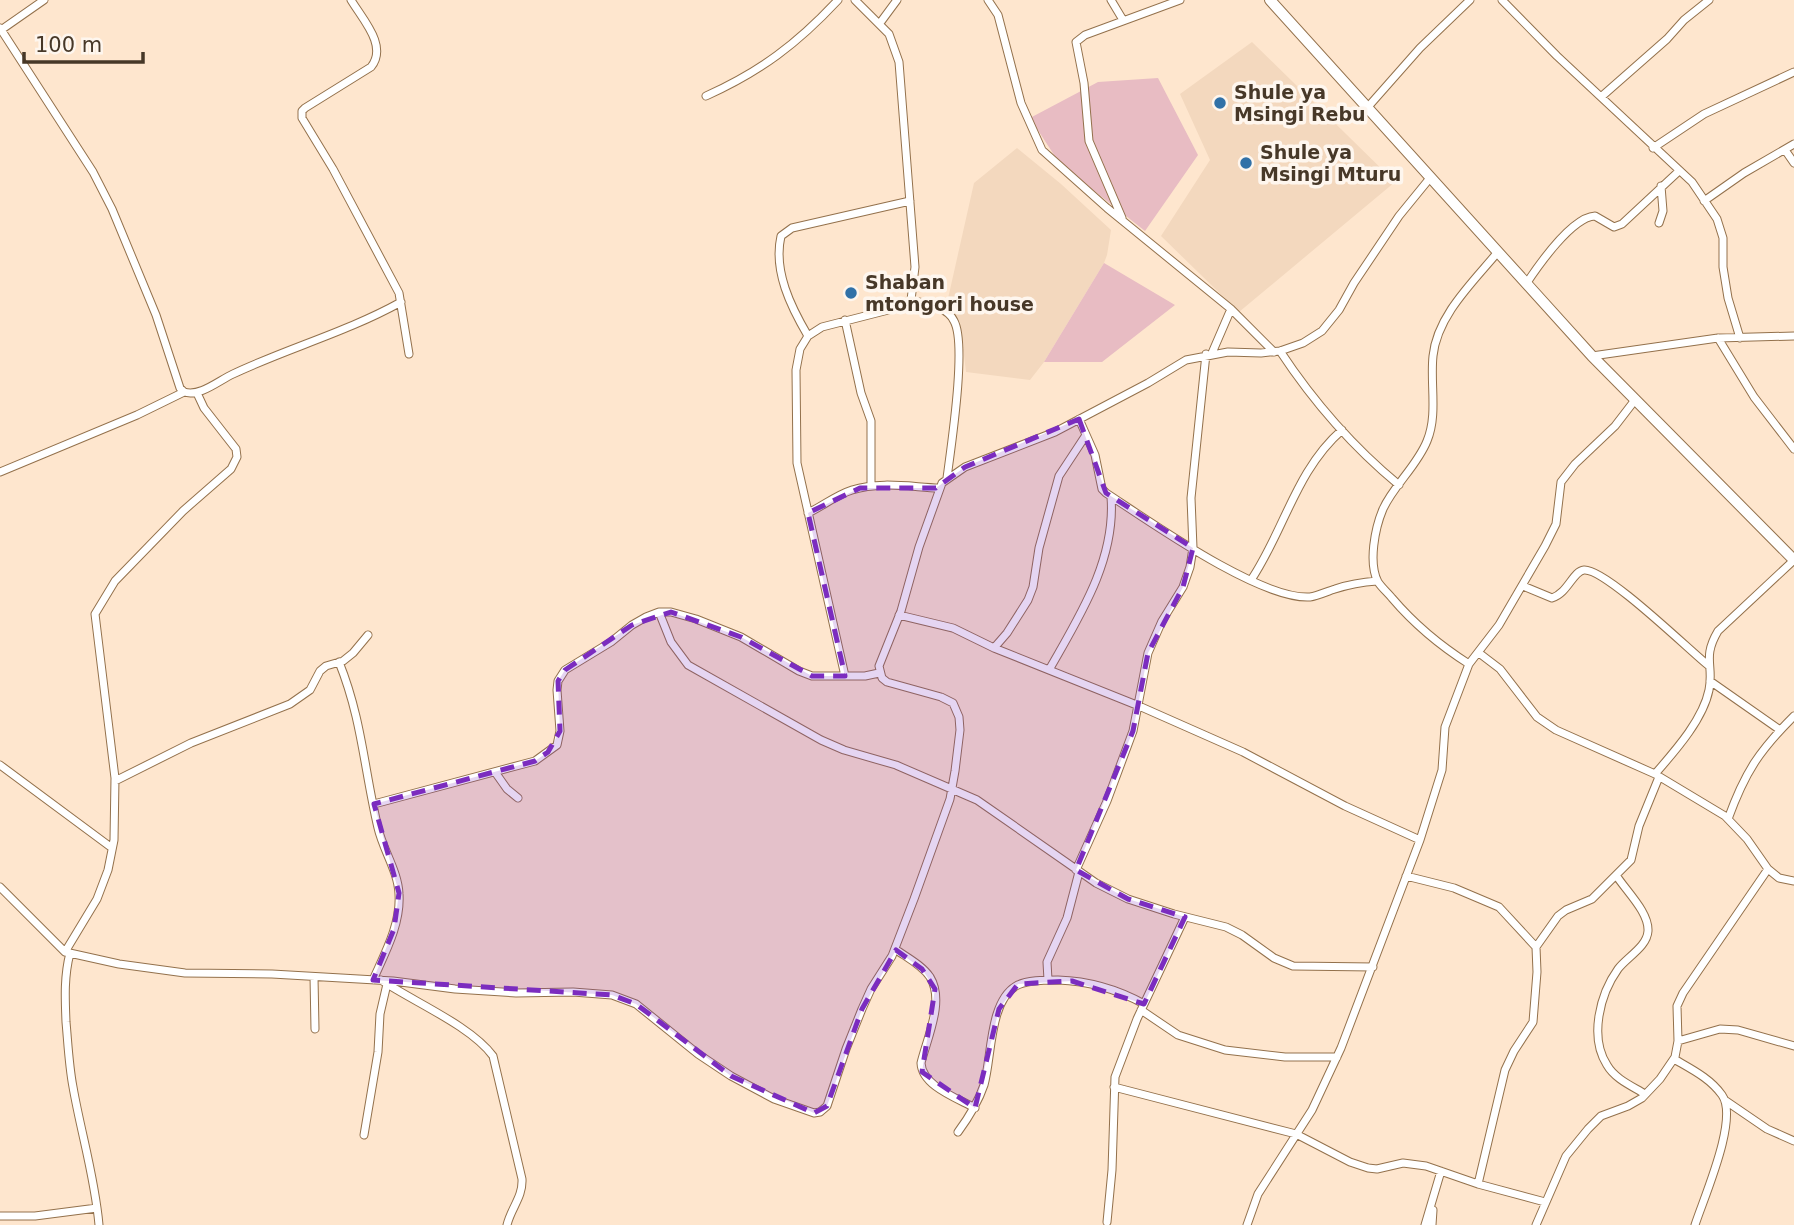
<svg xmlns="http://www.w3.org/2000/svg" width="1794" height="1225" font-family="'DejaVu Sans',sans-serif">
	<rect width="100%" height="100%" fill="#fee6ce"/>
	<path fill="#f3d8be" d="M1252,42L1395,182L1239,312L1161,236L1210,160L1180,94Z
		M1017,148L1061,184L1111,230L1107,255L1104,263L1044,362L1030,380L966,372L960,322L947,303L974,183Z"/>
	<path fill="#e8bcc3" d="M1158,78L1198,155L1145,231L1060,164L1030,118L1098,82Z
		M1104,263L1175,305L1102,362H1044Z"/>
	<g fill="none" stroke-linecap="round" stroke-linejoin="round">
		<defs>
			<path id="street" d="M351,0C363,20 388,46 371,67L305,108L302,111V118L333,169L399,293L409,354
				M988,0L998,15L1021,103L1042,150L1107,208L1231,309L1274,352
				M1111,0L1123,20
				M1502,0L1557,56L1692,182L1717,219L1723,238V267L1728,298L1740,338
				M880,23L897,0
				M0,28L93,172L112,209L156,315L180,388L184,392C200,397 218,381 233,374C288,348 347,332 401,302
				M1,30L44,0
				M706,96C761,71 797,44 838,0
				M1601,97L1667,39L1684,20L1709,0
				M1367,108L1420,48L1470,0
				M1653,148L1704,114L1794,72
				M1785,150L1794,163
				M1704,201L1744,173L1794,144
				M1122,218L1089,141L1084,83L1076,42L1085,35L1180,0
				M1659,223L1663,211L1661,186
				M1526,284C1538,266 1572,217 1595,216L1614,227L1622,224L1679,171
				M911,300C925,304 947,306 954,321C967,344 951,447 947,478
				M845,320L861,393L871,421V486
				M808,336C791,307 773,271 781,236L792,228L910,201
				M1718,338L1754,397L1794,449
				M1280,351C1313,401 1353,447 1399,485
				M1212,353L1231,309
				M1592,356L1718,338L1794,336
				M1079,419L1095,455L1102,489L1106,493C1149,521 1260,600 1310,597C1318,596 1328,591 1335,589C1350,584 1363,582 1377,581
				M0,472L137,415L184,392
				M808,513C823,506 836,495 852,490C880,481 911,487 939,488
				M1251,580C1284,531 1296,470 1342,430
				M1523,586L1552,598C1568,593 1573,571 1584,570C1605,568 1689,650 1709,666
				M659,612L671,642L688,665L821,740L844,750L896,765L977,800L1096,883L1128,899L1174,914L1226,927L1242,935L1274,958L1293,966L1373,967
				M899,615L953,628L994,648L1139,706L1243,752L1345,806L1420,840
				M994,648L1007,633L1028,600L1033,587L1039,548L1059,476L1086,435
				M1479,653L1500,669L1537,717L1556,730L1655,774L1725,816L1747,839L1768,869L1779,878L1794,881
				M339,662C362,719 364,769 378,828C383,850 398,871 399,894C401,924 385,953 373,980
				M1469,664C1439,645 1415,625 1392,598C1388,593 1382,588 1378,582C1368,563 1375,528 1383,509C1394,485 1417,466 1427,441C1438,415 1430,384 1433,356C1437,316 1472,283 1497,253
				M1049,670C1079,617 1116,560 1111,497
				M845,676L797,463L796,370L800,349L808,336L822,327L904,306L911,300L915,267L899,62L889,34L855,0
				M1710,681L1780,730
				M0,765L112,848
				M495,772L507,789L518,798
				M1655,774C1674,752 1703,720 1709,690C1714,665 1702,658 1718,631L1794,560
				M115,781L191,743L290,704L310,690L320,671L326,666L343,661L353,653L368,635
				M374,804L535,761L557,745L560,731L557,690L558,681L565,670L611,642L632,625L646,617L659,612H671L696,619L741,637L799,671L812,676H865L879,673
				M1728,819C1745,772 1759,751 1794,716
				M1076,870L1107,801L1133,731L1148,653L1162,621L1183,587L1190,567L1193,548L1191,498L1206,354
				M1616,875C1626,891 1649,912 1648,931C1647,947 1627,957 1618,969C1600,994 1589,1037 1607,1065C1615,1079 1632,1086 1645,1094
				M1406,876L1454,888L1499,907L1536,947L1537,972L1533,1022L1514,1051L1505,1070L1478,1184
				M0,887L65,952L119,964L185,973L272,974L393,981L455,989L516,993L573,992L612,995L636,1004L698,1054L731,1076L774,1099L814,1113L820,1112L827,1106L846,1049L862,1009L871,989L892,956L914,899L950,799L955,771L960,730L959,717L953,703L941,697L887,682L882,678L879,666L901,611L919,547L942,483L965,467L1055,432L1148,383L1186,360L1228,352L1261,353L1280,351L1303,343L1322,331L1339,310L1354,283L1399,216L1430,178
				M1536,947L1558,916L1566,910L1592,899L1631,860L1639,826L1659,777
				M895,949C906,957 922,965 930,977C945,1001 927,1038 921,1063C922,1086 957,1098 975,1108
				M65,952L97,899L108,870L114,840L115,778L95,614L115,581L183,511L231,469L237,457L236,449L204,408L197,393
				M70,953C64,976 65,998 66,1022C68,1044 69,1066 73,1087C81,1133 95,1178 99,1225
				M314,977L315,1029
				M381,980C414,1002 471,1026 493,1056L522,1179C523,1197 511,1208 507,1225
				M1048,980L1047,962L1067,918L1079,872
				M1141,1010L1178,1035L1225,1050L1285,1057H1337
				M1678,1041L1720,1029L1738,1030L1794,1046
				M1674,1059C1691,1069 1710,1078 1722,1095C1739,1119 1704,1197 1695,1225
				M1114,1087L1296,1134L1350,1162L1368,1168L1377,1169L1403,1163L1426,1166L1478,1184L1545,1202
				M1726,1101L1767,1129L1794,1141
				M958,1132C969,1117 978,1103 984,1085C992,1057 989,1002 1016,986C1026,980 1045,980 1058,980C1088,981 1117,989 1144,1004
				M364,1135L378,1052L380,1014L387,984
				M0,1216H35L97,1208
				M1107,1222L1112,1170L1115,1077L1137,1019L1185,917
				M1247,1225L1258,1194L1312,1110L1341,1048L1420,840L1442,770L1445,727L1469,664L1499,625L1545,546L1556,524L1561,482L1575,464L1615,426L1635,400
				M1425,1225L1441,1171
				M1432,1225L1433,1210
				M1536,1225L1566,1156L1588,1129L1601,1116L1628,1106L1642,1098L1660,1079L1675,1057L1678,1041L1677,1006L1683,993L1768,869"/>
			<path id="secondary" d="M1270,0L1592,356L1794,560"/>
		</defs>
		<use href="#street" stroke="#93714c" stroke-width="9"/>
		<use href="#secondary" stroke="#93714c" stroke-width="12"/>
		<use href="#street" stroke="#fff" stroke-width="7"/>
		<use href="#secondary" stroke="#fff" stroke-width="10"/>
	</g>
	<path fill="#7b2cbf" fill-opacity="0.2" stroke="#7b2cbf" stroke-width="5" stroke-dasharray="14 9" stroke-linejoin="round" d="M1079,419L1106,493L1193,548L1183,587L1148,653L1133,731L1076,870L1128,899L1185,917L1144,1004L1072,981L1018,984L999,1009L975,1108L922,1072L935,989L922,969L896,950L862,1009L827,1106L814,1113L731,1076L636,1004L612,995L373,980L394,929L399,893L374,804L535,761L548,752L560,731L558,681L565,670L632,625L671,612L741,637L812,676H845L808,513L860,488H936L965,467Z"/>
	<g fill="#3171a7" stroke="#fef6ee" stroke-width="2.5">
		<circle cx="1220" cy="103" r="7"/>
		<circle cx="1246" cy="163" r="7"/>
		<circle cx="851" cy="293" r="7"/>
	</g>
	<g text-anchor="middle" stroke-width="7" stroke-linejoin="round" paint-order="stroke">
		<g font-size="19" font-weight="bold" fill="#473828" stroke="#fef6ee" text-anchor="start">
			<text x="1234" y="99">Shule ya<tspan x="1234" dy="22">Msingi Rebu</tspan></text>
			<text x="1260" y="159">Shule ya<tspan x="1260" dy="22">Msingi Mturu</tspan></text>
			<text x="865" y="289">Shaban<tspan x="865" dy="22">mtongori house</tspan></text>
		</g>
	</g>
	<path d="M24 52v10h119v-10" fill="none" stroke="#473828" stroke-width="3.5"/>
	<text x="35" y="52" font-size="21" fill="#473828" stroke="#fef6ee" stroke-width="5" paint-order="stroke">100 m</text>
</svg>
